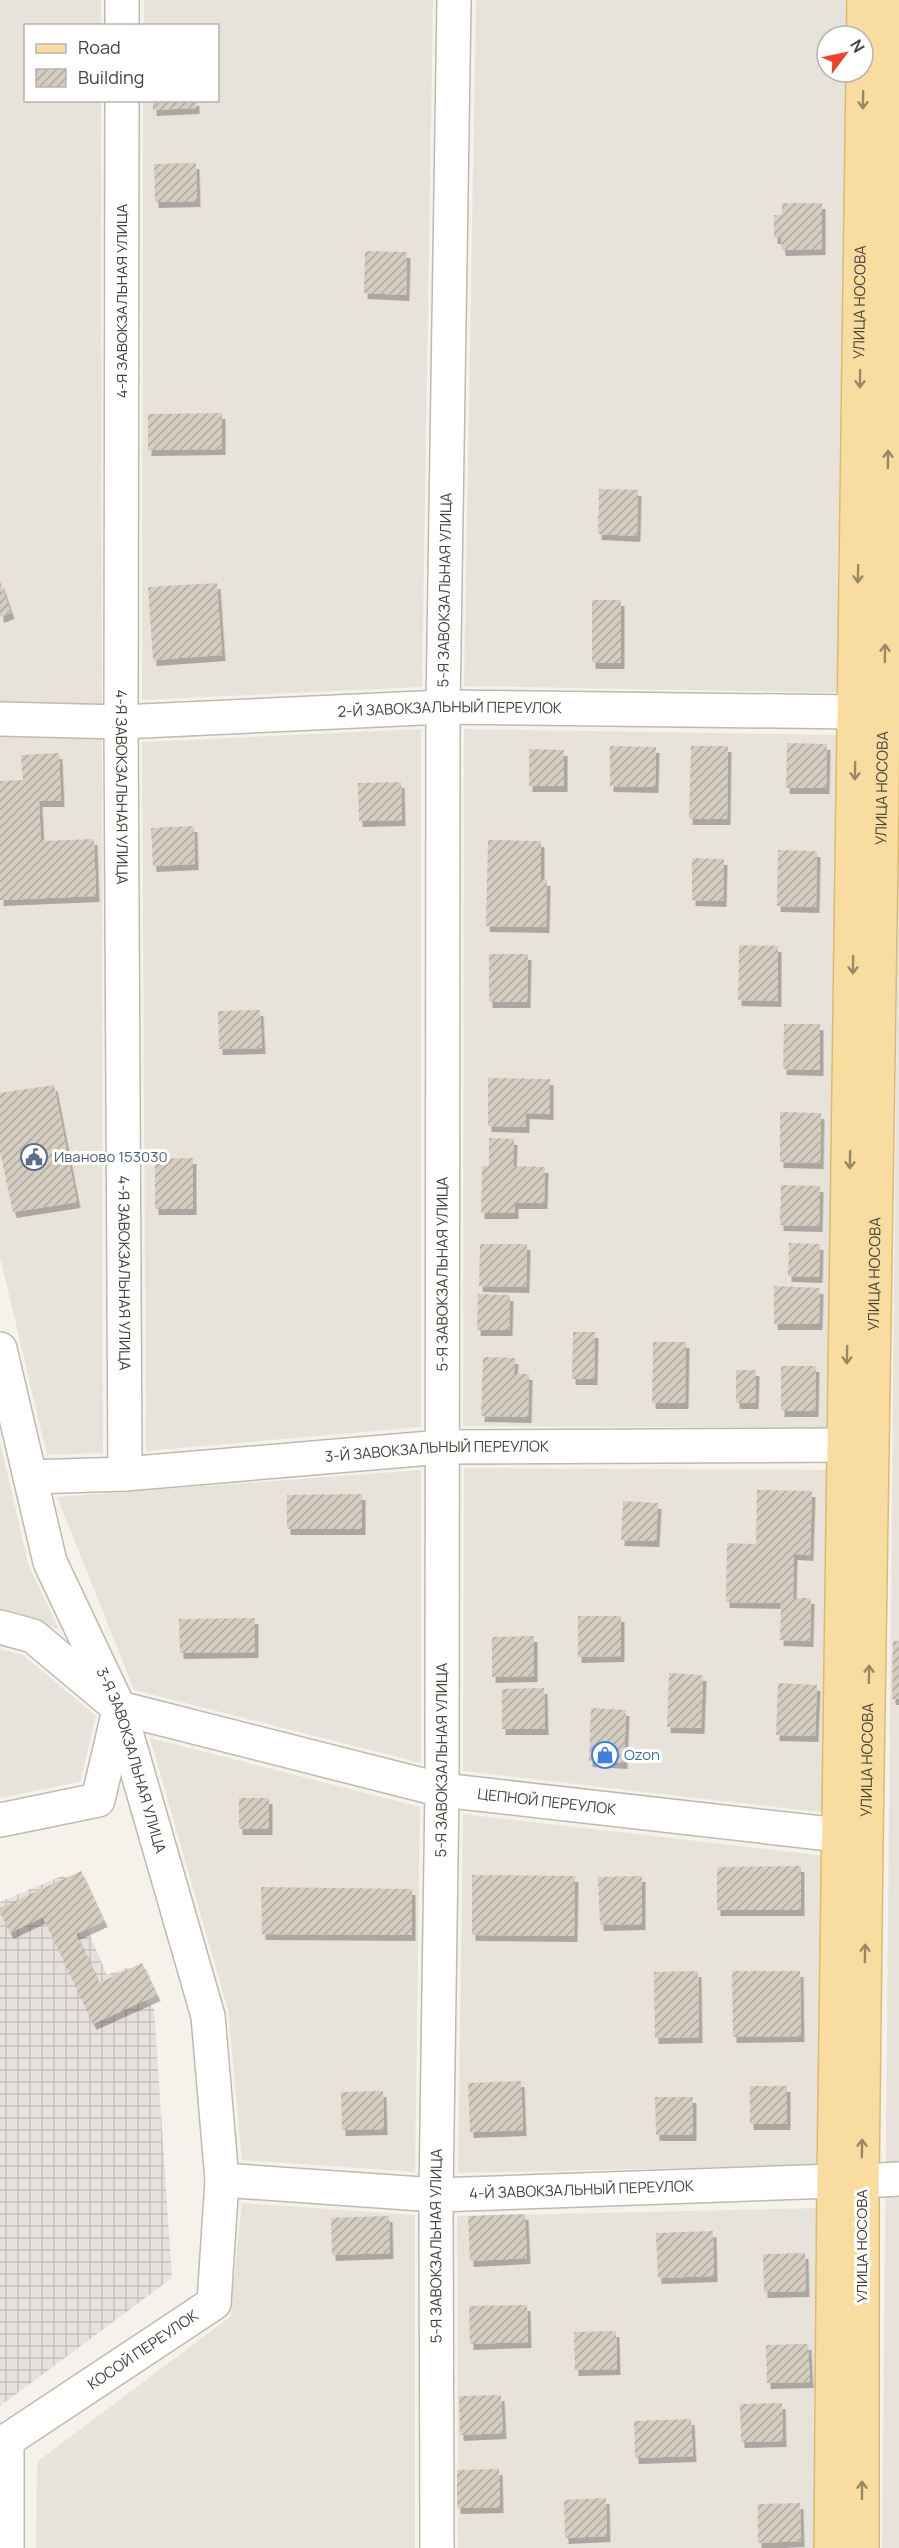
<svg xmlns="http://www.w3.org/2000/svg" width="899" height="2548" font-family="Manrope,sans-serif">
	<defs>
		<pattern id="industrial-grid" width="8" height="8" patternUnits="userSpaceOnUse" patternTransform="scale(1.5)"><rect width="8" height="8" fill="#e5e1dc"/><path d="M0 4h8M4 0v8" fill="none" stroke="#c6c2be"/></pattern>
		<pattern id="building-hatch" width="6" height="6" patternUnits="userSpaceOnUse" patternTransform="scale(1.5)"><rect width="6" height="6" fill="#d6cdc1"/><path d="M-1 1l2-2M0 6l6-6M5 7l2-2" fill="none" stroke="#b0a89e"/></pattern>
		<filter id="shadow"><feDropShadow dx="3.5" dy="6" stdDeviation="0" flood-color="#0004"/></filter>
	</defs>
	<rect width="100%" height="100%" fill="#f5f2eb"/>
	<path fill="#e8e3da" d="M0,0H101V25L26,26V100L101,101L103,1453L47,1455L0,1257Z
		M144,0H433L422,687L142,700L143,101L218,100V26L144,25Z
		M476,0H853L852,36H827V72H852L844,693L464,686Z
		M421,729V1427L146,1451L142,742Z
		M464,729L843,735L832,1428L463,1426Z
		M899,779V2548H882Z
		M0,1442L29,1567L59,1629L0,1611Z
		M464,1468L832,1470L827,1813L463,1771Z
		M421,1470V1763L134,1690L57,1497Z
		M0,1649L23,1655L96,1716L80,1782L0,1798Z
		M150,1738L420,1807L415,2172L242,2160L228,2010Z
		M463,1814L826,1856L823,2165L458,2173Z
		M242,2203L415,2215V2548H36L37,2462L230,2317Z
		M823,2208L820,2548H458L457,2216Z"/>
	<path fill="url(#industrial-grid)" d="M64,1875L107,1975L128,1967L143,2001L154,2008L172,2278L0,2406V1902Z"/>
	<path fill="url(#building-hatch)" filter="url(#shadow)" d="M153,100H196V108L153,110Z
		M196,163L197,201L155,202L154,164Z
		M782,203H822V249L782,250L781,238H774V215H782Z
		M365,251L407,252L406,295L364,293Z
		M222,413V449L148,450V414Z
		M599,489L638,490L637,536L598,534Z
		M0,581L11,613L0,617Z
		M217,583L222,655L153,660L148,587Z
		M592,600H621V663H592Z
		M787,743L827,744L826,788H786Z
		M610,746L656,747L655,787L610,786Z
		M691,746H728L727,819H689Z
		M529,749L564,750V786H529Z
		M59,753L61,801H39L41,841L94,839L96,896L0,900V781L23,780L21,755Z
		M401,782L402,820L359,821L358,783Z
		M194,826L195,864L153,866L151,828Z
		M488,840L541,841V880H547L546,927L486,926Z
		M778,850L817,851L816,907L777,906Z
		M692,858L724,859L723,901L692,900Z
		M739,945L778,946V1001L738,1000Z
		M489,954H528L527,1002H489Z
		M260,1010L262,1048L219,1049L218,1011Z
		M784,1024H820V1070L783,1069Z
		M488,1078L550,1079V1114L526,1113V1127L488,1126Z
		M54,1085L77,1202L13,1212L0,1152V1093Z
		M780,1112L821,1113L820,1163L780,1162Z
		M489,1138L514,1139L513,1166L545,1167L544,1203H515V1213H481L482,1166H489Z
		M193,1158V1209H155V1159Z
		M781,1185L820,1186L819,1226L780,1225Z
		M789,1243L820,1244L819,1277L788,1276Z
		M480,1244H527L526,1287L479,1286Z
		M774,1286L820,1288L819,1324H774Z
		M478,1294L510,1295L509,1330H477Z
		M573,1332H595L594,1379H572Z
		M653,1342H686L685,1403H652Z
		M483,1357L515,1358L514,1374H529L528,1417L481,1416Z
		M781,1366H816L815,1411H781Z
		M736,1370H756L755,1403H736Z
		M757,1490L812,1491L810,1555L794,1554L793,1598H811L810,1641L780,1640L781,1603L726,1602L727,1543L756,1544Z
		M362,1494V1529H287V1495Z
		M623,1501L658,1503L656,1541L621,1540Z
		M578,1616H621V1656L578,1657Z
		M255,1618V1652L180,1653L179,1619Z
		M534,1636V1676L492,1677V1637Z
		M893,1641H899V1699H892Z
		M669,1673L703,1675L701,1728L667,1727Z
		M778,1683L817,1685L815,1736L776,1735Z
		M544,1688L545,1729H502V1689Z
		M591,1708L626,1710L624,1763L589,1761Z
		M239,1798H269V1829H239Z
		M801,1866V1910H717V1867Z
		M81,1871L104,1921L76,1934L99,1983L142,1963L157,1995L93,2024L43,1917L10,1933L0,1912V1908Z
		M472,1875L575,1876L574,1936L472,1935Z
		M642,1876V1924L600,1925L598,1877Z
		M261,1887L412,1889V1935L262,1934Z
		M698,1971L699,2037L655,2038L654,1972Z
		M732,1971H800L801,2036L733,2037Z
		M521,2081L523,2130L470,2132L468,2083Z
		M750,2086H787V2124H750Z
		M383,2091L384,2129L342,2130L341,2092Z
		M655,2097H693V2135H656Z
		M525,2214L527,2258L470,2261L468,2216Z
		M389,2216L390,2253L332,2255L331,2218Z
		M713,2231L714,2276L658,2278L656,2233Z
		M805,2253L806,2291L764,2292L763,2254Z
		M527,2305L528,2342L470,2344L469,2306Z
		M616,2331L617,2369L575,2370L574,2332Z
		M808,2344L810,2382L767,2383L766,2345Z
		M501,2395L503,2433L460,2435L459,2396Z
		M782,2403L783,2441L741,2442L740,2404Z
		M691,2419L693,2456L635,2458L634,2421Z
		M499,2469L500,2507L457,2508V2470Z
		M606,2498L607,2536L565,2538L564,2500Z
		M800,2503L801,2541L758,2543V2504Z"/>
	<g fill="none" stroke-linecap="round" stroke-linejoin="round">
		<defs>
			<g id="minor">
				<path d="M122,26V0"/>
				<path id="s1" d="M122,100L121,722L125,1474"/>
				<path id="s2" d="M0,719L121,722L443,707L856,712"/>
				<path id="s3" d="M0,1349L50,1562L119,1708L208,2016L222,2180L214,2303L0,2445"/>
				<path id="s4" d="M30,1477L125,1474L442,1447L846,1445"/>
				<path id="s5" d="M0,1627L33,1636L119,1708L442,1790L839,1835"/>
				<path d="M0,1820L98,1800L119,1710"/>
				<path id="s6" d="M222,2180L436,2195L834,2181"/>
				<path d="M862,2181L899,2179"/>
				<path d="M7,2440V2548"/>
				<path id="s7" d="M437,2548L436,2195L442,1790L443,707L454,0"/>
			</g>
			<g id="major">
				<path id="s8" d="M831,2548L834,2181L864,0"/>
				<path id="s9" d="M862,2548V2181L866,1840L894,0"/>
			</g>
		</defs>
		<use href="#minor" stroke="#c0b9ae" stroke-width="36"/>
		<use href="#major" stroke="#deba70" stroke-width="36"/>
		<use href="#minor" stroke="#fff" stroke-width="33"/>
		<use href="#major" stroke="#f9dda0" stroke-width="33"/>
	</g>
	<defs><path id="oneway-shaft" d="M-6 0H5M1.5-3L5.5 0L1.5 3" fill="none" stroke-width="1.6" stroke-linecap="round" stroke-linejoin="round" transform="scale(1.5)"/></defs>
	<g stroke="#988867">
		<use href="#oneway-shaft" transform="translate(863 100) rotate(91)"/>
		<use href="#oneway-shaft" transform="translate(860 379) rotate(91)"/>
		<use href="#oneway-shaft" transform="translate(888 459) rotate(-89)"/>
		<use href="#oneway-shaft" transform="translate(858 574) rotate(91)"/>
		<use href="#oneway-shaft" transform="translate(885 653) rotate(-89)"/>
		<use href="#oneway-shaft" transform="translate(855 771) rotate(91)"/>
		<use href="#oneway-shaft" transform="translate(853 965) rotate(91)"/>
		<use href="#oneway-shaft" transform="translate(850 1160) rotate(91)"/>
		<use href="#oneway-shaft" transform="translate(847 1355) rotate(91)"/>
		<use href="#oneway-shaft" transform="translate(869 1674) rotate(-89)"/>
		<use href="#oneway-shaft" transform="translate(865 1953) rotate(-89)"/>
		<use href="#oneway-shaft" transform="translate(862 2148) rotate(-89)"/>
		<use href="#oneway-shaft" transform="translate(862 2490) rotate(-90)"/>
	</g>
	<defs>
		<symbol id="civic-ring" viewBox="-11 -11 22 22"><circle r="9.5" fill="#fff" stroke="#5c6f8a" stroke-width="1.5"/><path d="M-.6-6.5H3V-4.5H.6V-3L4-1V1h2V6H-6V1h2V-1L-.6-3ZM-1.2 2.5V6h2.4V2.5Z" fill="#5c6f8a"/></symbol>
		<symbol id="shop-ring" viewBox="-11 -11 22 22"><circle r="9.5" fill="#fff" stroke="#3f7fe0" stroke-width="1.5"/><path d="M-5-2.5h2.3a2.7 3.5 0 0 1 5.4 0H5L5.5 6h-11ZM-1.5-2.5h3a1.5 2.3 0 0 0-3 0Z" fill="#3f7fe0"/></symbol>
	</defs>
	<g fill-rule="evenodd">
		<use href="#civic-ring" x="19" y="1142" width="30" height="30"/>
		<use href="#shop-ring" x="590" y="1740" width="30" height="30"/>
	</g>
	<g text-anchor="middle" stroke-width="6" stroke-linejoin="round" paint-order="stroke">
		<g font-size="15" fill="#494239" stroke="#fff">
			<text transform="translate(122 301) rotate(-90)" y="5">4-Я ЗАВОКЗАЛЬНАЯ УЛИЦА</text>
			<text dy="5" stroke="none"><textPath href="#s8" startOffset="2246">УЛИЦА НОСОВА</textPath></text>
			<text dy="5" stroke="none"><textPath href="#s7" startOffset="1958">5-Я ЗАВОКЗАЛЬНАЯ УЛИЦА</textPath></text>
			<text dy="5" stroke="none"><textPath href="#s2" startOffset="450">2-Й ЗАВОКЗАЛЬНЫЙ ПЕРЕУЛОК</textPath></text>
			<text dy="5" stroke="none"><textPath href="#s1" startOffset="687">4-Я ЗАВОКЗАЛЬНАЯ УЛИЦА</textPath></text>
			<text dy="5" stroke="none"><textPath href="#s9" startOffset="1760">УЛИЦА НОСОВА</textPath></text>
			<text dy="5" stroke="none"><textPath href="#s1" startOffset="1173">4-Я ЗАВОКЗАЛЬНАЯ УЛИЦА</textPath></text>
			<text dy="5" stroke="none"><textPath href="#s7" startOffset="1274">5-Я ЗАВОКЗАЛЬНАЯ УЛИЦА</textPath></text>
			<text dy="5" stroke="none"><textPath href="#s9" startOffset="1274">УЛИЦА НОСОВА</textPath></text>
			<text dy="5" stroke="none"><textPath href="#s4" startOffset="408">3-Й ЗАВОКЗАЛЬНЫЙ ПЕРЕУЛОК</textPath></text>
			<text dy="5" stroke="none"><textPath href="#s3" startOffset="434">3-Я ЗАВОКЗАЛЬНАЯ УЛИЦА</textPath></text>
			<text dy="5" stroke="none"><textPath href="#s7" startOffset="788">5-Я ЗАВОКЗАЛЬНАЯ УЛИЦА</textPath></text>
			<text dy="5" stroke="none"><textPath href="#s9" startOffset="788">УЛИЦА НОСОВА</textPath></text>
			<text dy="5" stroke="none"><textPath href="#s5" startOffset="585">ЦЕПНОЙ ПЕРЕУЛОК</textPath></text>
			<text dy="5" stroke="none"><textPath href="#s6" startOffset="360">4-Й ЗАВОКЗАЛЬНЫЙ ПЕРЕУЛОК</textPath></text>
			<text dy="5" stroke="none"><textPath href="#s7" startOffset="302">5-Я ЗАВОКЗАЛЬНАЯ УЛИЦА</textPath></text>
			<text transform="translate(862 2246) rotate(-90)" y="5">УЛИЦА НОСОВА</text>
			<text transform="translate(143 2350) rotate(-34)" y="5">КОСОЙ ПЕРЕУЛОК</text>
		</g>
		<g font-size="15" fill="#4e5e75" stroke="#fff" text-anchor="start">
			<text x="54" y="1162">Иваново 153030</text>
		</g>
		<g font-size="15" fill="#366cbe" stroke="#fff" text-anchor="start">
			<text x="624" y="1760">Ozon</text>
		</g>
	</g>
	<rect x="24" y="24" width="195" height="78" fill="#ffffff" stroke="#b6b3b0" stroke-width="1.5"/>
	<rect x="36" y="44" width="30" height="9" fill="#f9dda0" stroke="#b6b3b0" stroke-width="1.5"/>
	<text x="78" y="54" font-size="18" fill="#494239">Road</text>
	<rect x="36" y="69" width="30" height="18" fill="url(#building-hatch)" stroke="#b6b3b0" stroke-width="1.5"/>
	<text x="78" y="84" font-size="18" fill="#494239">Building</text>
	<g transform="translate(845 54) rotate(58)"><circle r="28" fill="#ffffff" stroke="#b6b3b0" stroke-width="1.5"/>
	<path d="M0-4.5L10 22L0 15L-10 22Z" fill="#ee4229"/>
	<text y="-9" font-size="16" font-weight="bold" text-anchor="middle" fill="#494239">N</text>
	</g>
</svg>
